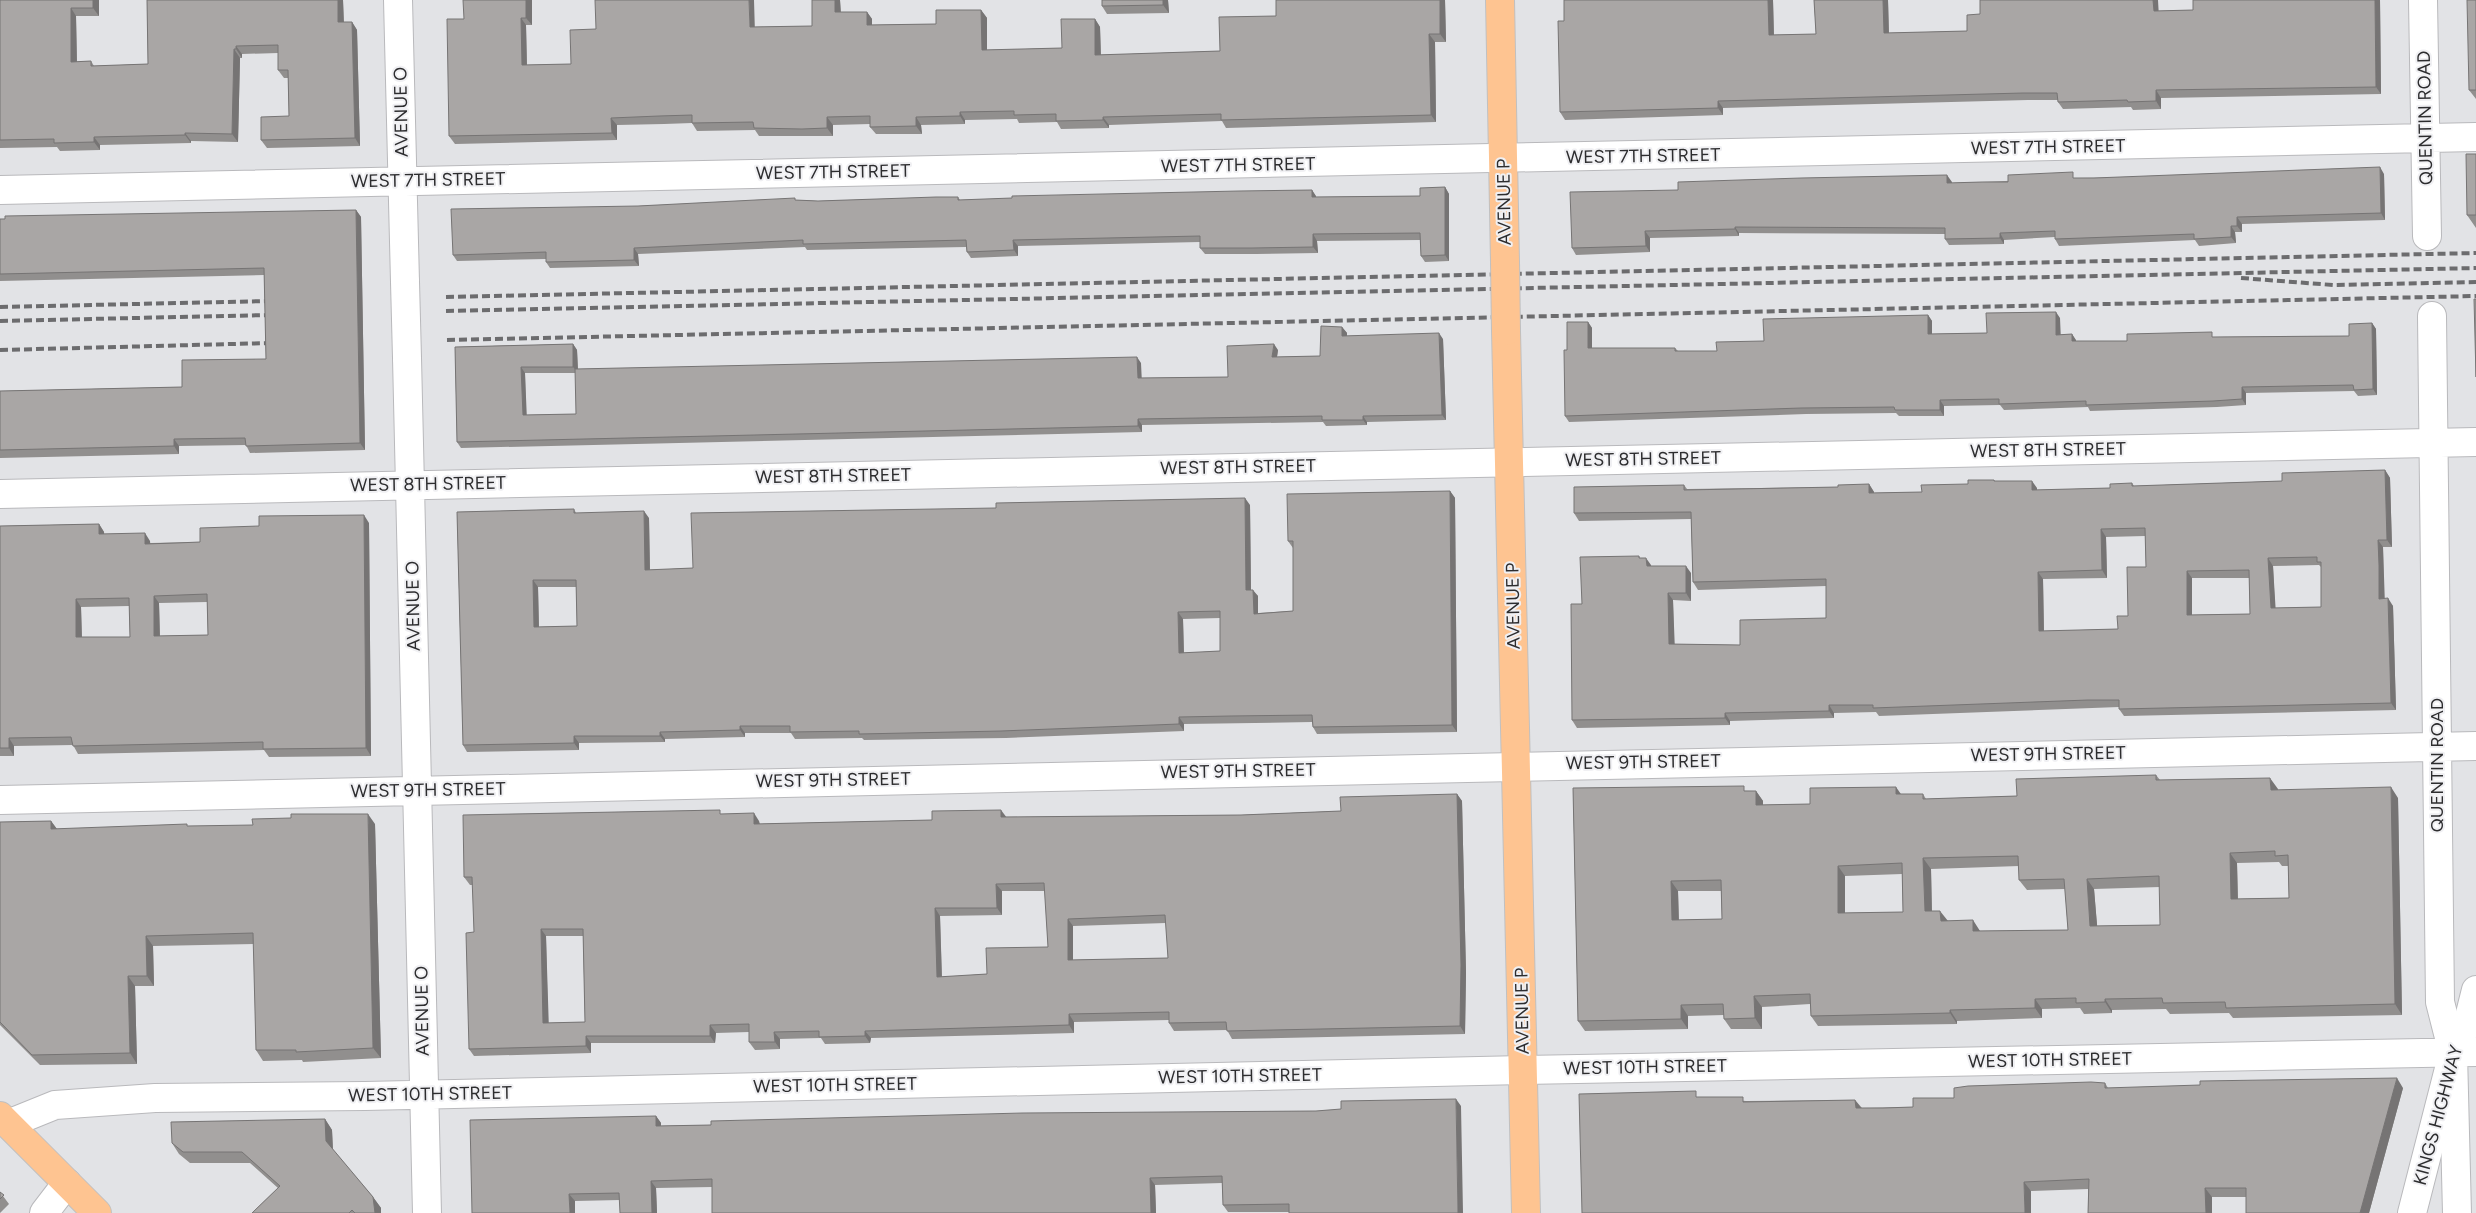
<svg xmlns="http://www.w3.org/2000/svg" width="2476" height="1213" font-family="Figtree,sans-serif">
	<rect width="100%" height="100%" fill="#e2e3e6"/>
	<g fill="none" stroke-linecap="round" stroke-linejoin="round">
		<defs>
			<path id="street" d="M398,0L405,282
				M2423,0L2427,236
				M0,190L2476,137
				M2432,316L2440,1002L2453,1053L2457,1213
				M407,358L427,1213
				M0,494L2476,442
				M0,800L2476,746
				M8,1124L55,1105L155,1098L365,1096L1523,1070L2476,1052
				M44,1213L67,1183"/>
			<path id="secondary" d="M2412,1213L2453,1053L2468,1022L2476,990"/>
			<path id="primary" d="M1500,0L1505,262
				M1506,331L1526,1213
				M0,1116L97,1213"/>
		</defs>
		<use href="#street" stroke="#b9b9bc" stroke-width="30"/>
		<use href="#secondary" stroke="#b9b9bc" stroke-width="30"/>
		<use href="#primary" stroke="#c0c0c1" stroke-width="30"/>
		<use href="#street" stroke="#fff" stroke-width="28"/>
		<use href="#secondary" stroke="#fff" stroke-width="28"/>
		<use href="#primary" stroke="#fec491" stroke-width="28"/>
		<path stroke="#6c6c6e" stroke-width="4" stroke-dasharray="8 4" stroke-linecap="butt" d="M2241,278L2333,285L2476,282
			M446,297L2476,253
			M0,307L270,301
			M446,311L2476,268
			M0,321L270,315
			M447,340L2476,296
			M0,350L271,343"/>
		<defs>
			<path id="street-bridge" d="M405,282L407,358"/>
			<path id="primary-bridge" d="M1505,262L1506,331"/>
		</defs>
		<use href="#street-bridge" stroke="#b9b9bc" stroke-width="30" stroke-linecap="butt"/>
		<use href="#primary-bridge" stroke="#c0c0c1" stroke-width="30" stroke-linecap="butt"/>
		<use href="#street-bridge" stroke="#fff" stroke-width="28"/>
		<use href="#primary-bridge" stroke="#fec491" stroke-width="28"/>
	</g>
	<path fill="#918f8e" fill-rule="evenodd" d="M0,0H99V16H76L77,62L91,61L94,66L148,64L147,0H343L344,22H352L357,30L360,146L267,148L261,140L289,116L288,78H284L278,70V53L242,54V58H240L238,142L191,141V143L100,145V150L60,151L57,147L0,148Z
		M532,0V25H526L527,65L571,64L755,27L812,26V0H840L841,12H867L872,19V25L936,24L981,10L987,18V50L1062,48L1095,19L1100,27L1101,55L1220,51L1276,16L1445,0L1446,42H1435L1436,122L1226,128L1222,121L1109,125V128L1061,129L1057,122L1019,123L1017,119L965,120V124L921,125L922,134H876L870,127V124L833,125V136H759L755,130L697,131L692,123L664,124L617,125V140L455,144L449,136L464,19Z
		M1102,0H1168L1169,13L1107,14L1102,6Z
		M1773,0L1774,35L1816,34L1814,0H1888L1889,33L1967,31L1980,14V0H2158V11L2193,10V0H2380L2381,94L2161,98V109L2133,110L2131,107L2063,109L2058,102V100H2028L1723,108V115L1565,120L1560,112L1564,21Z
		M2476,0V99L2469,90Z
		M2476,154V228L2467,215Z
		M2384,174L2385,220L2242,224V232H2235L2236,243L2199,246L2195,240L2059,246L2055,239V237L2004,240V244L1949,245L1945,239V234L1739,233V236L1650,238V252L1576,255L1572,248L1678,190L1952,182V183L1982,182L2077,178Z
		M1445,187L1449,194V261L1425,262L1421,256L1420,240L1317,241L1318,253L1256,254H1205L1200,248V242L1018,246V256L971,258L967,252L966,247L807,250L805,247L638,254L639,266L550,268L546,262V259L457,261L453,255L638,206L797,200L818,201L958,197L960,200L1312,190L1316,197L1420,196Z
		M356,210L361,217L365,450L250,453L246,445L179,446V454L0,458V391L182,387L266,359L264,275L0,281V219Z
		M1928,315L1932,321V334L1987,333L2060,318V335L2072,334L2076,341H2127L2215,337L2349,336L2372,323L2376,329L2377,395L2358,396L2354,391L2246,393V405L2217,407L2090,411L2088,407L2004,410L2000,405L1944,406V416H1899L1896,413L1806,414L1569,422L1565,416L1567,350L1588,322L1592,328V348H1675L1678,351H1717L1764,341Z
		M1342,327L1347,333V336L1443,339L1446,420L1367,422V425L1326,426L1323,422L1142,425V432L461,448L457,442L455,347L573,344L577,350L578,369L1141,363V378L1228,377L1278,350L1277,357L1320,356ZM525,373H576V414L526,415Z
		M2385,470L2390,478L2392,547H2383L2384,598L2393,606L2396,710L2124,716L2119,709V707L1879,716L1876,712L1834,713V718L1730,721V725L1577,728L1572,720L1582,604L1639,556L1640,558L1651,566L1691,573V601L1673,600L1674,644L1740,645L1826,618V586L1698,590L1693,582L1691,519L1579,521L1574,513L1684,485L1687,489L1838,487L1869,484L1874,492V493L1922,492L1994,480L1995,481L2037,488V490L2110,488L2132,483L2134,486L2282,481ZM2145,536L2146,567L2128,616L2118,629L2044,631L2043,579L2107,578L2106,537ZM2319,565L2321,567V607L2275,608L2273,566ZM2192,578H2249L2250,614L2192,615Z
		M1450,491L1455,498L1457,732L1317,734L1313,727L1312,722L1184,724V731L1006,738L864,740L862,738L795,739L791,733H745V737L665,739V742L579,743V750L467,752L463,745L457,512L574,509L576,513L649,518L650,570L693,568L1250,505L1251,590L1258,596V613L1293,611V548L1288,541ZM538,587H576L577,626L539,627ZM1220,618V651L1184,653L1183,619Z
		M369,523L371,756L269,757L264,750L78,754L73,745L14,746V756H0V526L99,524L104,532V534L150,541V543L200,542ZM207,602L208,635L160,636L159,603ZM129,606L130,637H82L81,607Z
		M2156,775L2160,780L2278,789V790L2398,798L2402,1015L2233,1018L2229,1013L2170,1014L2166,1009L2112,1010V1013L2084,1014L2080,1008L2042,1009V1018L1957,1021V1024L1818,1026L1811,1016L1810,1004L1762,1007V1029H1731L1724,1019V1015L1688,1016V1029L1585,1031L1578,1021L1573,788L1756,791L1763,801V805L1810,804L1901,794H1923L1926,799L2017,796ZM2279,862L2282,866H2288L2289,898L2238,899L2237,863ZM2019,866V880L2027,890L2065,889L2068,930L1980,931L1947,921L1932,911L1931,869ZM1902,874L1903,912L1845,913V876ZM2160,887V925L2097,926L2094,889ZM1678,891H1721L1722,919L1679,920Z
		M1457,794L1462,801L1466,973L1465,1034L1232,1039L1227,1030L1174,1031L1169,1023V1020L1074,1022V1033L871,1038L870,1043L825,1044L821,1038L780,1039V1049L755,1050L749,1042V1032L716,1033L715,1043H591V1053L474,1056L469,1049L474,932L473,885H470L464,877L722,814L759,821L760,824L932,820L1006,817L1241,815L1341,811ZM1002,891H1045L1048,947L987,974L942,977L940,916L1002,915ZM1166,923L1168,958L1073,960V926ZM546,936H583L585,1022L548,1023Z
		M51,821L57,829L375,824L381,1058L303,1062L302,1060L263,1061L256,1050L254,944L153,946L154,986H135L137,1064L40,1065L0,1025V822Z
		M2105,1083L2108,1088H2403L2369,1213H2246V1197H2212V1213H2088V1189L2031,1191L1700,1097L1746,1101L1855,1100L1862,1108L1913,1107L1954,1098Z
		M1461,1106L1289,1212H1228L1223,1205L1222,1183L1155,1185L1156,1213H712V1187L656,1188L657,1213H620V1200L575,1201L472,1213L656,1116L661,1123V1126L1316,1111Z
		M325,1119L332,1130L333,1150L373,1197L381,1208V1213H252L278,1188L250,1163H190L179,1154L172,1143Z
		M0,1192L9,1204L0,1213Z"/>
	<path fill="#767474" d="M93,0H99V16L93,8Z
		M338,0H343L344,31L338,22Z
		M526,0H532V25L526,18Z
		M749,0H754L755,34L750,27Z
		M835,0H840L841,20L835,12Z
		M1163,0H1168L1169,13L1163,5Z
		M1440,0H1445L1446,42L1440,34Z
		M1768,0H1773L1774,42L1769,35Z
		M1883,0H1888L1889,40L1884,33Z
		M2153,0H2158L2159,18L2154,11Z
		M2375,0H2380L2381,94L2376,87Z
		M71,8L76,16L77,70L71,62Z
		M981,10L987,18V58L982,50Z
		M867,12L872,19V33L867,25Z
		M521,18L526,25L527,73L522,65Z
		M1095,19L1100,27L1101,63L1095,55Z
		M352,22L357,30L360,146L355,138Z
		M1429,34L1435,42L1436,122L1431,115Z
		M236,46L242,54V58L236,49Z
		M234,49L240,58L238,142L232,134Z
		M2156,90L2161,98V109L2156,101Z
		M1718,101L1723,108V115L1718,108Z
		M960,112L965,120V124L960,116Z
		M827,117L833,125V136L827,128Z
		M916,117L921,125L922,134L916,126Z
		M1103,117L1109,125V128L1103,120Z
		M611,118L617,125V140L612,133Z
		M185,133L191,141V143L185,135Z
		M94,137L100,145V150L94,142Z
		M2380,167L2384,174L2385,220L2381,213Z
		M1947,175L1952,182V189L1947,183Z
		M1445,187L1449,194V261L1445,255Z
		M1312,190L1316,196L1317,203L1312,197Z
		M356,210L361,217L365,450L360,443Z
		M2237,217L2242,224V232L2237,226Z
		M2231,226L2235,232L2236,243L2231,237Z
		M1735,227L1739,233V236L1735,229Z
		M1645,231L1650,238V252L1646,246Z
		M2000,233L2004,240V244L2000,238Z
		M1313,234L1317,241L1318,253L1313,247Z
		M1013,240L1018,246V256L1014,250Z
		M634,248L638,254L639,266L634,260Z
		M2056,312L2060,318L2061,341L2056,335Z
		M1928,315L1932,321V340L1928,334Z
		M1588,322L1592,328V354L1588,348Z
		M2372,323L2376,329L2377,395L2373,389Z
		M1342,327L1347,333V342L1342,336Z
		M1439,333L1443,339L1446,420L1442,415Z
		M2072,334L2076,340V347L2072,341Z
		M573,344L577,350L578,373L573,367Z
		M1274,344L1278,350L1276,363L1272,357Z
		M1137,357L1141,363L1142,384L1138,378Z
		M521,367L525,373L527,421L523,415Z
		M2242,387L2246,393V405L2242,399Z
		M1940,400L1944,406V416L1940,410Z
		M1363,416L1367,422V425L1363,420Z
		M1138,419L1142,425V432L1138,426Z
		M174,439L179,446V454L174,446Z
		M2385,470L2390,478L2392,547L2387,540Z
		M2032,481L2037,488V497L2032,490Z
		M1869,484L1874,492V500L1869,493Z
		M1450,491L1455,498L1457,732L1452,725Z
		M1245,498L1250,505L1251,597L1246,590Z
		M644,511L649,518L650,577L645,570Z
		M364,515L369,523L371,756L366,748Z
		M99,524L104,532L105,542L99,534Z
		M2101,529L2106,537L2107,578L2102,570Z
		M145,533L150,541L151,551L145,544Z
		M2378,540L2383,547L2385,606L2379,599Z
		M1646,558L1651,565L1652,573L1647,566Z
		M2268,558L2273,566L2276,615L2271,608Z
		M1686,566L1691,573V601L1686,593Z
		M2187,571L2192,578V623L2187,615Z
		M2038,572L2043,579L2044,638L2039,631Z
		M533,580L538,587L539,634L534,627Z
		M1253,590L1258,596V621L1254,614Z
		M1668,593L1673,600L1675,652L1669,644Z
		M154,596L159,603L160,644L154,636Z
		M2388,598L2393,606L2396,710L2391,703Z
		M76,599L81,607L82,645L76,637Z
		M1178,612L1183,619L1184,660L1179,653Z
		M1829,705L1834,713V718L1829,711Z
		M1725,713L1730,721V725L1725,718Z
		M1179,717L1184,724V731L1179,724Z
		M740,726L745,733V737L740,730Z
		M660,732L665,739V742L660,736Z
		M574,736L579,743V750L574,743Z
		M9,738L14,746V756L9,748Z
		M2270,778L2278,789V801L2271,790Z
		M1896,787L1903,797L1896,794Z
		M2391,787L2398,798L2402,1015L2395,1004Z
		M1756,791L1763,801V815L1756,805Z
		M1457,794L1462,801L1466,973L1465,1034L1460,1026Z
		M1001,810L1007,818L1001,817Z
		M754,813L759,821L760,832L754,824Z
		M368,814L375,824L381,1058L373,1048Z
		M51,821L59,832L51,829Z
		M2230,853L2237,863L2238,909L2231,899Z
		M1923,858L1931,869L1932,922L1925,911Z
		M1838,866L1845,876V923L1838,913Z
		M2087,879L2094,889L2098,936L2090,926Z
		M1671,881L1678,891L1679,931L1672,920Z
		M996,884L1002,891V915L997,908Z
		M935,908L940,916L942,985L937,977Z
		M1940,911L1948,921H1941Z
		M1068,919L1073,926V967L1068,960Z
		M1973,920L1980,931H1973Z
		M541,929L546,936L549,1031L543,1023Z
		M146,936L153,946L154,986L147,976Z
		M128,976L135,986L137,1064L130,1053Z
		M1754,996L1762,1007V1029L1755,1018Z
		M2035,999L2042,1009V1018L2035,1008Z
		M2105,999L2112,1010V1013L2105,1002Z
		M1681,1005L1688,1016V1029L1681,1019Z
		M1950,1010L1957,1021V1024L1950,1013Z
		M1069,1014L1074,1022V1033L1069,1025Z
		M710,1025L716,1033L715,1043L710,1036Z
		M865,1031L871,1038L870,1043L865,1036Z
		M774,1032L780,1039V1049L775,1042Z
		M586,1036L591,1043V1053L586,1046Z
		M2397,1078L2403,1088L2369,1213H2360Z
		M1456,1099L1461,1106L1463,1213H1458Z
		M1855,1100L1862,1109L1856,1108Z
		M656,1116L661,1123V1133L656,1126Z
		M325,1119L332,1130L333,1152L326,1141Z
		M1150,1178L1155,1185L1156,1213H1151Z
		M651,1181L656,1188L657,1213H652Z
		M2024,1182L2031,1191V1213H2025Z
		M2205,1188L2212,1197V1213H2206Z
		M569,1194L575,1201V1213H570Z
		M373,1197L381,1208V1213H375Z"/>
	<path fill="#a9a6a5" stroke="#767474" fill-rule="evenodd" d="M0,0H93V8H71V62L91,61V66L148,64L147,0H338V22H352L355,138L261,140V117L289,116L288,70H278V45L236,46V49H234L232,134L185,133V135L94,137V142L54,143V139L0,140Z
		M463,0H526V18H521L522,65L571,64L570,30L596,29L595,0H749L750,27L812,26V0H835V12H867V25L936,24V10H981L982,50L1062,48L1061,19H1095V55L1220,51L1219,17L1276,16V0H1440V34H1429L1431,115L1221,120V114L1103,117V120L1056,121V114L1014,115V111L960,112V116L916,117V126L870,127V116L827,117V128L802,129L754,128L753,122L692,123V115L659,116L611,118L612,133L449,136L447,19H464Z
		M1102,0H1163V5L1102,6Z
		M1564,0H1768L1769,35L1816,34L1814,0H1883L1884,33L1967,31V15L1980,14V0H2153L2154,11L2193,10V0H2375L2376,87L2156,90V101L2128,102L2127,100L2058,102L2057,93H2023L1718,101V108L1560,112L1558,21H1564Z
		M2467,0H2476V90H2469Z
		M2466,154H2476V215H2467Z
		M2380,167L2381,213L2237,217V226H2231V237L2194,239V234L2055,239V231L2000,233V238L1945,239V228L1735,227V229L1645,231L1646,246L1572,248L1570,192L1678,190V182L1801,178L1947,175V183L1982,182H2008V175L2073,172V178H2094Z
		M1445,187V255L1421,256L1420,233L1313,234V247L1252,248H1200V236L1013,240L1014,250L967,252L966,240L803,244V240L634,248V260L546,262V252L453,255L451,209L638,206L795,198V200L818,201L936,197H958V200L1012,198V196L1239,191L1312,190V197L1420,196V188Z
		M356,210L360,443L246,446L245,438L174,439V446L0,450V391L182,387V360L266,359L264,268L0,274V219H5V216Z
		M2474,299H2476V377Z
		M2056,312V335L2072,334V341H2127V334L2212,332V337L2349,336V324L2372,323L2373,389L2354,390L2353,385L2242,387V399L2213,401L2086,405V401L1999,404V399L1940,400V410H1895L1894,407L1801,408L1565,416L1564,350H1567V322H1588V348H1675V351H1717L1716,342L1764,341L1763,319L1928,315V334L1987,333L1986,313Z
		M1321,326L1342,327V336L1439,333L1442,415L1363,416V420H1322V416L1138,419V426L457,442L455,347L573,344V367H521L523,415L576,414L575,369L1137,357L1138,378L1228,377L1227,346L1274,344L1272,357L1320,356Z
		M2385,470L2387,540H2378L2379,565V599L2388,598L2391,703L2119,709V700H2088L1873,708V705H1829V711L1725,713V718L1572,720L1571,604H1582L1580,557L1639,556V558H1646L1647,566H1686V593H1668L1669,644L1740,645V620L1826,618V579L1693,582L1691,512L1574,513V487L1684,485V490L1838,487V485L1869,484V493L1922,492L1921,485L1968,484V480H1994V481H2032V490L2110,488V484L2132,483V486L2282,481V473ZM2145,528L2146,567H2127L2128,616H2117L2118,629L2039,631L2038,572L2102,570L2101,529ZM2317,557V562H2321V607L2271,608L2268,558ZM2249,570L2250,614L2187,615V571Z
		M1450,491L1452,725L1313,727L1312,715L1230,716L1179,717V724L1001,731L859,734V731L790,732V726H740V730L660,732V736H574V743L463,745L457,512L574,509V513L644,511L645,570L693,568L691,513L996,508V503L1245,498L1246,590H1253L1254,614L1293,611V541H1288L1287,494ZM533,580H576L577,626L534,627ZM1220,611V651L1179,653L1178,612Z
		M364,515L366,748L263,749V742L73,746L71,737L9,738V748H0V526L99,524V534L145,533V544L176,543L200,542V528L259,526V516ZM207,594L208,635L154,636V596ZM129,598L130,637H76V599Z
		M2156,775V780L2270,778L2271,790L2391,787L2395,1004L2226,1008L2225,1002L2163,1003L2162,998L2105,999V1002L2076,1003V998L2035,999V1008L1950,1010V1013L1811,1016L1810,994L1754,996L1755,1018L1724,1019L1723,1004L1681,1005V1019L1578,1021L1573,788L1744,786V791H1756V805L1810,804V788L1896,787V794H1923V799L2017,796L2016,779ZM2275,851V856L2288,855L2289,898L2231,899L2230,853ZM2018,856L2019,880L2064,879L2068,930L1973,931V920L1941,921L1940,911H1925L1923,858ZM1902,863L1903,912L1838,913V866ZM2159,876L2160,925L2090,926L2087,879ZM1721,880L1722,919L1672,920L1671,881Z
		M1457,794L1461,965L1460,1026L1227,1031L1226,1022L1169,1023V1012L1069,1014V1025L865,1031V1036L819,1037V1031L774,1032L775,1042H749V1024L710,1025V1036H586V1046L469,1049L466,933L474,932L472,877H464L463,815L720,810V814L754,813V824L932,820V811L1001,810V817L1241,815L1341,811L1340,797ZM1044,883L1048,947L986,948L987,974L937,977L935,908H997L996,884ZM1165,915L1168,958L1068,960V919ZM541,929H583L585,1022L543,1023Z
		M291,814H368L373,1048L296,1052V1050H256L253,933L146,936L147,976H128L130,1053L32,1055L0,1022V822L51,821V829L187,824V826L253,825L252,819L291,818Z
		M2397,1078L2360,1213H2246V1188H2205L2206,1213H2088L2089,1179L2024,1182L2025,1213H1582L1579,1094L1696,1091V1097H1743V1102L1855,1100L1856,1108H1883L1913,1107V1098H1954V1088L1968,1086L2091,1082L2105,1083V1088L2200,1085V1081Z
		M1456,1099L1458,1213H1289V1204L1223,1205L1222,1176L1150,1178L1151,1213H712V1179L651,1181L652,1213H620L619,1193L569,1194L570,1213H472L470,1120L656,1116V1126L711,1125V1121L1023,1113L1316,1111L1341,1109V1101Z
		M325,1119L326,1141L373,1197L375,1213H355L352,1210L349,1213H252L280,1186L242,1152H183L172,1143L171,1122Z
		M0,1192L4,1195L0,1199Z"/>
	<g text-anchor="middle" stroke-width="4" stroke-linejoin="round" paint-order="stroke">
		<g font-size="18" fill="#2d2d2f" stroke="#f0f0f3">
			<text transform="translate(401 112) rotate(-91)" y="6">AVENUE O</text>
			<text transform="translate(2425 118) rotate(-91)" y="6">QUENTIN ROAD</text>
			<text transform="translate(2048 147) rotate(-1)" y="6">WEST 7TH STREET</text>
			<text transform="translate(1643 156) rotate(-1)" y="6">WEST 7TH STREET</text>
			<text transform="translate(1238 165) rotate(-1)" y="6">WEST 7TH STREET</text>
			<text transform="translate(833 172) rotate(-1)" y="6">WEST 7TH STREET</text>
			<text transform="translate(428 180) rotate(-1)" y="6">WEST 7TH STREET</text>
			<text transform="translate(1504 202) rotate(-91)" y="6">AVENUE P</text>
			<text transform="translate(2048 450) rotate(-1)" y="6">WEST 8TH STREET</text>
			<text transform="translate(1643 459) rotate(-1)" y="6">WEST 8TH STREET</text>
			<text transform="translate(1238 467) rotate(-1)" y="6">WEST 8TH STREET</text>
			<text transform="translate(833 476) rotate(-1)" y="6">WEST 8TH STREET</text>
			<text transform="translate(428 484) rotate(-1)" y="6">WEST 8TH STREET</text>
			<text transform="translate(413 606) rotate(-91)" y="6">AVENUE O</text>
			<text transform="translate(1513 606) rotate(-91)" y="6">AVENUE P</text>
			<text transform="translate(2048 754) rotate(-1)" y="6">WEST 9TH STREET</text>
			<text transform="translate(1643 762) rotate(-1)" y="6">WEST 9TH STREET</text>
			<text transform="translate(2437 765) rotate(-90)" y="6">QUENTIN ROAD</text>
			<text transform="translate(1238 771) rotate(-1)" y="6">WEST 9TH STREET</text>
			<text transform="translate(833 780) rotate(-1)" y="6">WEST 9TH STREET</text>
			<text transform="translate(428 790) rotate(-1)" y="6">WEST 9TH STREET</text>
			<text transform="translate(422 1011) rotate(-91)" y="6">AVENUE O</text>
			<text transform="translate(1522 1011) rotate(-91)" y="6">AVENUE P</text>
			<text transform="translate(2050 1060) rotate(-1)" y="6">WEST 10TH STREET</text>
			<text transform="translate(1645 1067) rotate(-1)" y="6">WEST 10TH STREET</text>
			<text transform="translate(1240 1076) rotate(-1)" y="6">WEST 10TH STREET</text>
			<text transform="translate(835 1085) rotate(-1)" y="6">WEST 10TH STREET</text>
			<text transform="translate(430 1094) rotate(-1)" y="6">WEST 10TH STREET</text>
			<text transform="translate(2438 1115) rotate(-75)" y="6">KINGS HIGHWAY</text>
		</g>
	</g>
</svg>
